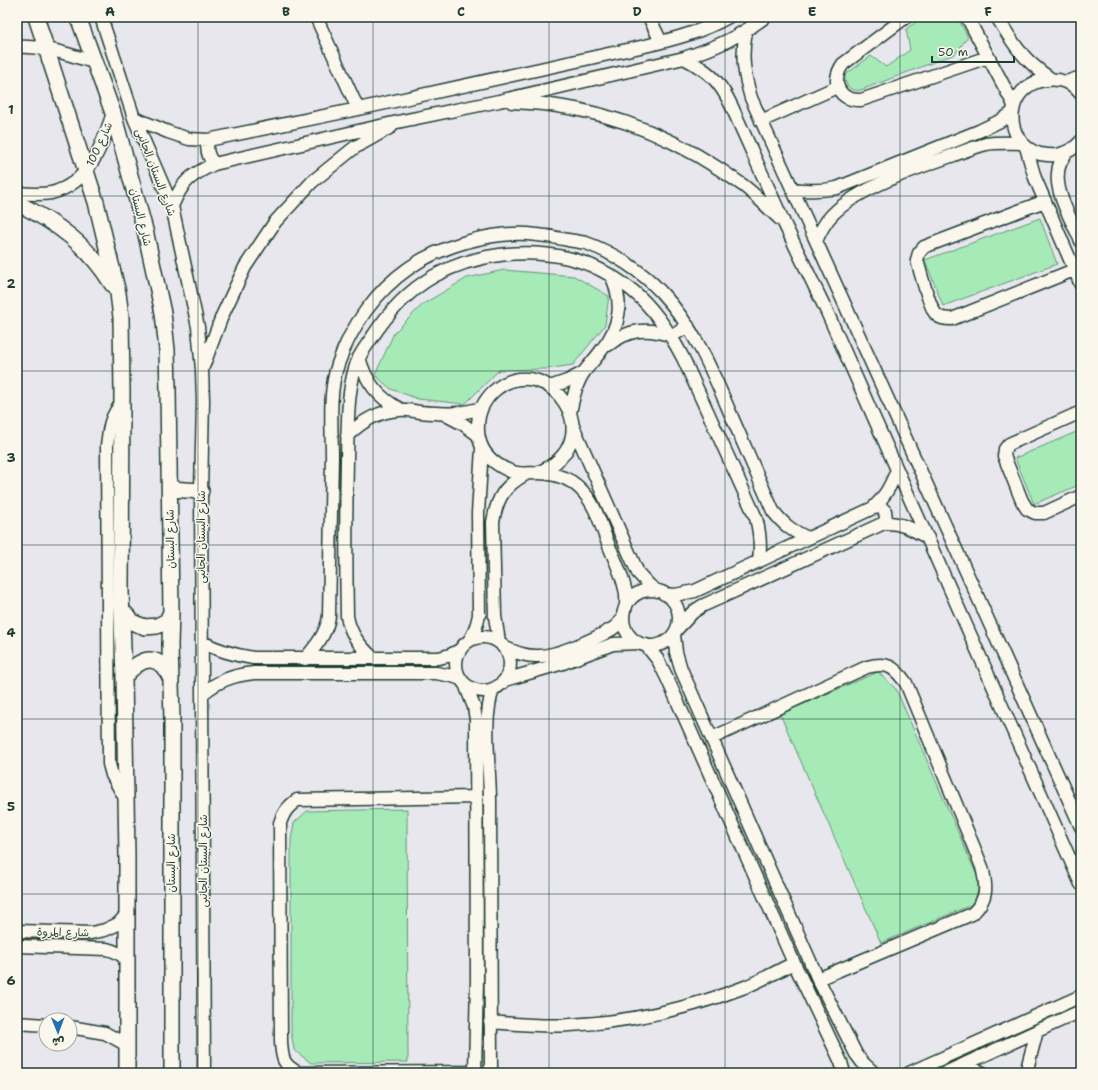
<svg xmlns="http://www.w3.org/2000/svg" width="1098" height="1090" font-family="'Shantell Sans','Playpen Sans Arabic',sans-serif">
	<rect width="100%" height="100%" fill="#e8e7ee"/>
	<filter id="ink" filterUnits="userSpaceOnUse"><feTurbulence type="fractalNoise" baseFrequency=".025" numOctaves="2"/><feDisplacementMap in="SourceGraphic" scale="8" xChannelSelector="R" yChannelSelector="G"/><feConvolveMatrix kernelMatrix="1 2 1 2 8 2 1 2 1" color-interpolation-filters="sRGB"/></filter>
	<g filter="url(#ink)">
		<path fill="#a6ebb7" stroke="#629476" d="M923,17H957L968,37L955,54L861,90C851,92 844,86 845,75L871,56L886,67L910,50L906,29Z
			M1040,218L1057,264L943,306L925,260Z
			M504,270L574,276L609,296L605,325L573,365L546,369L499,370L465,404L418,399L391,389L375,375L394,333L423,304L467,278Z
			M1081,430V484L1034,504L1015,458Z
			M878,672L896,689L978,878V892L971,905L881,943L780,714Z
			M407,809L408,1062L311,1063L294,1050L291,1032V840L294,823L307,811Z"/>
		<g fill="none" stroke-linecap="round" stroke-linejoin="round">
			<defs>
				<path id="minor" d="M101,17L134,118L172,206L198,327L202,370L203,401L201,491L204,1073
					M316,17L358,109
					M649,17L661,42
					M906,17L843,64C830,82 839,101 861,100L988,57
					M967,17L1014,105
					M997,17C1014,45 1023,60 1051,79
					M746,31C741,56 744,74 751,98L975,591L1081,827
					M17,47C44,45 69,55 94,62
					M684,58C709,71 720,81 732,107L784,223L827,312L1081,884
					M1066,82L1081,77
					M1081,94C1073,83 1060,78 1046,80C1005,84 1000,142 1040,154C1046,155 1052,156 1058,155C1067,152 1075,149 1081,141
					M512,102C525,103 538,103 551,105C622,114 687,144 744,186C757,196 768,208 780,219
					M134,118L168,132L189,139L208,140L358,109L645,46C674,39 702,32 728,17
					M761,121L837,87
					M208,140C206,149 207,156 214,164
					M1026,147L1035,178L1081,285
					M1066,153C1062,159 1058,165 1058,173C1055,193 1073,223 1081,241
					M792,189C808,191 822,191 837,188L979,131L1002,120L1012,113
					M17,193C28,194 40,195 51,193C89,184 102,146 113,113
					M1045,201L924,247L919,253L917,260C920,271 929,305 935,313C939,319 946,319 952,319L1074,270
					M172,206C183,181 189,176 214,164L402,121L499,101L684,58C717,47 737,38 765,17
					M816,241C820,232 824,223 832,215C856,189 919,167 954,155C964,151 975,147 986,144C998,142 1010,143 1022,143
					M608,345C629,329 647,327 672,336L688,326
					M359,357C365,381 378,398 400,409
					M203,367L222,316L245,267L275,222L312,182L354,148L391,127
					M550,387L567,381L583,373
					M122,403C110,416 109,429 107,446L109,764L112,775L125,798
					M1081,412L1009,444L1005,449L1004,456L1022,501L1027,509L1035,513H1044L1081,496
					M570,413C573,399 576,383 584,372C590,364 597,357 603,348C621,325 623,303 612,277
					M446,415L463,424L478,435
					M573,426L638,573L650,586L657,591
					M347,436C361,422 379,411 399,410C406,409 413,411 420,412C442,414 460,415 481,408
					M537,473C616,441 546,345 494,391C482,402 477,415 478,431C479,451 493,464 510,471C519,475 527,473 537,473C548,473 562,476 572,482C576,485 582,490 585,494C597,508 602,529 609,546C615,560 622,574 625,589C627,595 626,601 626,607
					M873,508L881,507L885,511L886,519L884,523
					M623 618a28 28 0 1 1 56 0a28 28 0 1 1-56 0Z
					M664,594L675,595L695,591L873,508C885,497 891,485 897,470
					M678,628L693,612L702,606L884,523C901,522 914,530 928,538
					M674,635L676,652L681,669L818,979L856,1054L862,1062L874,1073
					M456 664a27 27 0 1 1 54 0a27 27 0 1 1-54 0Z
					M469,641C475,633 477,625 479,615L478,513L482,448
					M202,642C219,651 234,655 253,658H439L450,655L460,650
					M499,642L495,616L493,522C497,498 504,486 526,474
					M646,645L658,660L667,678L794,963L841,1062L844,1073
					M503,647C515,652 526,657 539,656C557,656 597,638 612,629C617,626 620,622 623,618
					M373,658C360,646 350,634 347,616C346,564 346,511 347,459C348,429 346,383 360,356C363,350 367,345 371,339C387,314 408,291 434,276C474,254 524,248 568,258C591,263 614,276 633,291C655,309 670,333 683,358L756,518C760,533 761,546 759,561
					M305,659C316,646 327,633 329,616C330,563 331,511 332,458C332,427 328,393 338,364C351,326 376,291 409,268C440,246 490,232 528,234C542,235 555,237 568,240C574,241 581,242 586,243C612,252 643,272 661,292C693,326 710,366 728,408C743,442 758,477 773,511C784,525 792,531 808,538
					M505,680L563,663L613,644L639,643
					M465,684L474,707L476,720L477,979L475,1073
					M202,694C218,681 233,675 254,673H436L452,676L461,679
					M712,738L867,667C887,662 894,666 906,683L982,867C987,887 988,899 972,914L818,979
					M17,931L91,933L105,930L118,924L127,914
					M17,946L107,949C116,951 121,954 127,960
					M490,1022C517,1024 543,1027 570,1025C630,1022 688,1009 745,987C762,980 778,971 794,963
					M17,1023L46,1025
					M70,1027L105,1033L127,1045
					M963,1065L983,1073
					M475,1072L299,1073C283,1065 282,1059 281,1042L280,823C284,811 288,807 297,800L477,797
					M491,1073C490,982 490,891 490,800C490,766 482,721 493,689
					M909,1073L1081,996
					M945,1073L1081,1011
					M1028,1073V1065L1037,1031"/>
				<path id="tertiary" d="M36,17L96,202L118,293L121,317L122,392L121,591L124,677L127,856V1073
					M78,17L113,113L145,230L163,313L167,350L168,390L171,612L170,645L172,720V1073
					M17,203C57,223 88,245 112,284
					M170,489L201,491
					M122,610L134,623L145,627L157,626L167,621L171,612
					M124,677C141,657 158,651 171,679"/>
			</defs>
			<use href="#minor" stroke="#1f3d34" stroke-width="15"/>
			<use href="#tertiary" stroke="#1f3d34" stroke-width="18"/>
			<use href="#minor" stroke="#fbf7ec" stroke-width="12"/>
			<use href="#tertiary" stroke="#fbf7ec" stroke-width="15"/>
		</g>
	</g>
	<path fill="none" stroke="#1f3d34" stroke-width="1" stroke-opacity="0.55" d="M198,17V1073M373,17V1073M549,17V1073M725,17V1073M900,17V1073M17,196H1081M17,371H1081M17,545H1081M17,719H1081M17,894H1081"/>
	<g text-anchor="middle" stroke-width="3" stroke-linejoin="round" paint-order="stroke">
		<g font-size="11" fill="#1f3d34" stroke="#fbf7ec">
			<text transform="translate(99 144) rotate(-65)" y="4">شارع 100</text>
			<text transform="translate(156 172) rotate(69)" y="4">شارع البستان الجانبى</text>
			<text transform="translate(141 217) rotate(76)" y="4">شارع البستان</text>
			<text transform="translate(201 537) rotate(-90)" y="4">شارع البستان الجانبى</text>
			<text transform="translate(170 539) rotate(-91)" y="4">شارع البستان</text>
			<text transform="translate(203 861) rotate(-90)" y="4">شارع البستان الجانبى</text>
			<text transform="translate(171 863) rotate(-90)" y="4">شارع البستان</text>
			<text transform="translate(63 932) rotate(1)" y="4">شارع المروة</text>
		</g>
	</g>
	<rect width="1098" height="1090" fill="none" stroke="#fbf7ec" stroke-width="44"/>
	<g transform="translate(58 1032) rotate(179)"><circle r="19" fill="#fbf7ec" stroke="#a3ada2"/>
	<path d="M0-3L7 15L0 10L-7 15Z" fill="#1f6fb2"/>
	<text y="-6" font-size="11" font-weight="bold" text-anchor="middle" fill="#1f3d34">ش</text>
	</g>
	<path d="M932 56v6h82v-6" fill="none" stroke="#1f3d34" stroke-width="2"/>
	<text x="938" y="56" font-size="12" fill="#1f3d34" stroke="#fbf7ec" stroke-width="3" paint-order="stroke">50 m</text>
	<rect x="22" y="22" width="1054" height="1046" fill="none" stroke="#1f3d34" stroke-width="1.5"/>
	<g font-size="13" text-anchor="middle" font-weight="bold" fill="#1f3d34">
		<text x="110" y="16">A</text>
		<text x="286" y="16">B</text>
		<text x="461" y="16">C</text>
		<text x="637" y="16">D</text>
		<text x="812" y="16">E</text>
		<text x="988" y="16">F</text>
		<text x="11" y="114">1</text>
		<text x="11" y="288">2</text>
		<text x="11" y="462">3</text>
		<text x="11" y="637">4</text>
		<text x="11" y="811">5</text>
		<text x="11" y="985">6</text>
	</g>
</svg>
